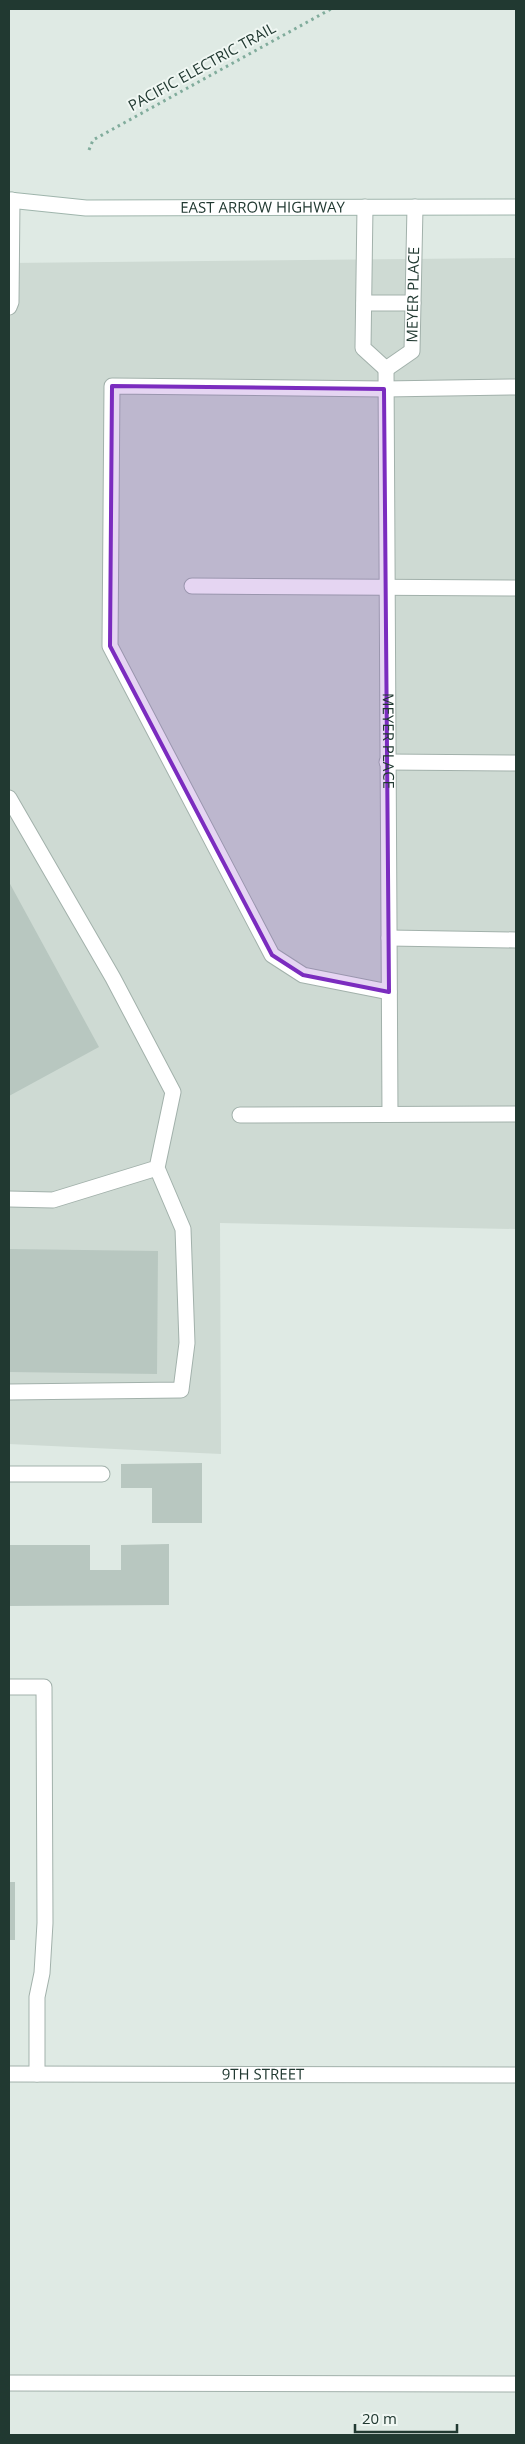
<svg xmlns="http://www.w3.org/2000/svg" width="525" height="2444" font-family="'Open Sans',sans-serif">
	<rect width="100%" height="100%" fill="#dfeae4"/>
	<path fill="#cedad3" d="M516,258V1229L220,1223L221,1454L9,1444V263Z"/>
	<path fill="#b8c7c0" d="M9,882L99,1047L9,1096Z
		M9,1249L158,1251L157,1374L9,1372Z
		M202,1463V1523H152V1488H121V1464Z
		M169,1544V1605L9,1606V1545H90V1570H121V1545Z
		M9,1882H15V1940H9Z"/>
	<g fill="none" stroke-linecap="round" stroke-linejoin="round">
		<defs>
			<path id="service" d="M9,307L11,302L12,200
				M384,389L516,387
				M192,586L516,588
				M387,762L516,763
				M9,798L113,978L173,1092L157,1168L53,1200L9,1199
				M389,938L516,940
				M9,1392L181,1390L187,1343L183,1229L157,1168
				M9,1474H102
				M9,1687H44L45,1923L42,1973L37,1997V2074
				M9,2383L516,2384"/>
			<g id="minor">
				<path d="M365,207L363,348L386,369"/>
				<path d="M364,303H413"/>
				<path id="s1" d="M386,369L390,1114"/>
				<path id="s2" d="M386,369L412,351L415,207"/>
				<path d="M384,389L112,386L110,646L272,955L303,975L389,992"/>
				<path d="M240,1115L516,1114"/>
			</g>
			<g id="tertiary">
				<path id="s3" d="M9,2074L516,2075"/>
			</g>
			<g id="secondary">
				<path id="s4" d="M9,200L86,208L516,207"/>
			</g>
		</defs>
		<use href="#service" stroke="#a2b1ab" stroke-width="17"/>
		<use href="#minor" stroke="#a2b1ab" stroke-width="17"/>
		<use href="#tertiary" stroke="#a2b1ab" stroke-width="17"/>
		<use href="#secondary" stroke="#9fb5ac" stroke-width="17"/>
		<path stroke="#81ac9c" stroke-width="3" stroke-dasharray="2.5 4" stroke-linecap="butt" d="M89,150L93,140L331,9"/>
		<use href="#service" stroke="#fff" stroke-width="15"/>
		<use href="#minor" stroke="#fff" stroke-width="15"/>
		<use href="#tertiary" stroke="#fff" stroke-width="15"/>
		<use href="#secondary" stroke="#fff" stroke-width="15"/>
	</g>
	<path fill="#7b2cbf" fill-opacity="0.2" stroke="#7b2cbf" stroke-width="4" stroke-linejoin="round" d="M112,386L384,389L389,992L303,975L272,955L110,646Z"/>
	<g text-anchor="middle" stroke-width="4" stroke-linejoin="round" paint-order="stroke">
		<g font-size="15" fill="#213931" stroke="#f0f7f3">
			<text transform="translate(202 67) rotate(-29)" y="5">PACIFIC ELECTRIC TRAIL</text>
			<text dy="5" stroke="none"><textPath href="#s4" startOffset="254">EAST ARROW HIGHWAY</textPath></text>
			<text dy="5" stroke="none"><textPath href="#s2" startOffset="88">MEYER PLACE</textPath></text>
			<text dy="5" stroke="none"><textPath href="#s1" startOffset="372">MEYER PLACE</textPath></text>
			<text dy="5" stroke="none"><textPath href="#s3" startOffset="254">9TH STREET</textPath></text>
		</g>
	</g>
	<rect width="525" height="2444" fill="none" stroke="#213931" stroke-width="20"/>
	<path d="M355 2424v8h102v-8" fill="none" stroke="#213931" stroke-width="2.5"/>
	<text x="362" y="2424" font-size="15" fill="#213931" stroke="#f0f7f3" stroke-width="4" paint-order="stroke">20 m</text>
</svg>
